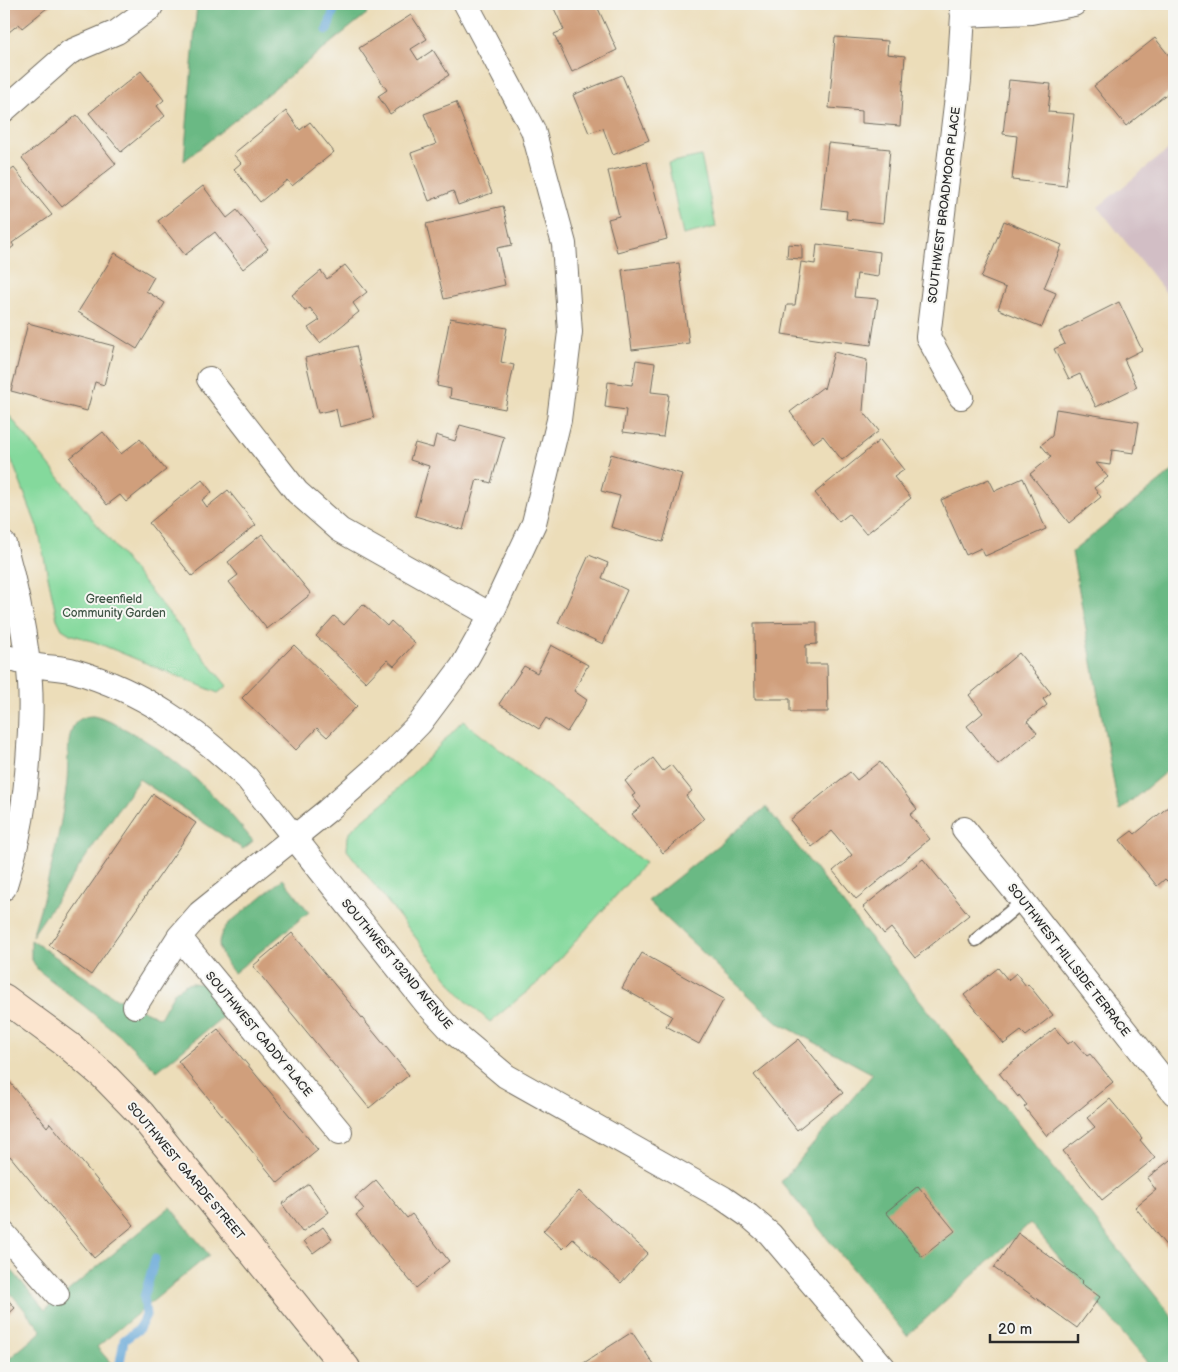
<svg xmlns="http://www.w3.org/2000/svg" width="1178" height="1372" font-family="'Balsamiq Sans',sans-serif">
	<rect width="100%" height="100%" fill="#f6f6f2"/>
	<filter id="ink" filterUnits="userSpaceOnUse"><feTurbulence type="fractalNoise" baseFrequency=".02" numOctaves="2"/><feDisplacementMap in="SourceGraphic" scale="10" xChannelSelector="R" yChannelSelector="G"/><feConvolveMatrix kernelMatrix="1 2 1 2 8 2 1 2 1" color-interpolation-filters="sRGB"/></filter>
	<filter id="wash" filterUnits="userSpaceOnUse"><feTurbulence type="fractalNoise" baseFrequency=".0096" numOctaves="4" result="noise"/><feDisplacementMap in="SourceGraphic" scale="20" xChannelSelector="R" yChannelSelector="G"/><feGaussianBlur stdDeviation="1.12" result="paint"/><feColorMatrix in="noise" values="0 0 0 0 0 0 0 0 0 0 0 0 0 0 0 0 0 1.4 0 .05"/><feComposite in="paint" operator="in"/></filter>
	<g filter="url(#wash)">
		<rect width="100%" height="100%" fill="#ecddb9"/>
		<path fill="#d2bec5" d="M1174,145V303L1098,207Z"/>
		<path fill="#84d99c" stroke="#588264" d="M701,156L716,227L683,235L668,163Z
			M4,409L227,686L218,693L95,642L70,634L62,629L57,619L38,529L12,461L4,446Z
			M463,721L645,863L540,981L490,1022L463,998L347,850L348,836L354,827L387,800Z"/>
		<path fill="#6bb984" stroke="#4b7258" d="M197,4H379L184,161Z
			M1174,470V765L1119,811L1072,552Z
			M93,716C108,719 123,728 136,735C184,763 218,798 253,841L243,849L139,779L32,936C47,888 59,840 66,790C69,773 66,744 72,729C75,720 84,716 93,716Z
			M766,807L1174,1319V1368H1152L1030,1223L907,1336L781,1182L873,1074L777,1022L648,901Z
			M283,879L309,912L234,973C220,955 212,943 228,924Z
			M31,940L116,998L160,1018L175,991L186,984L192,983L204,984L231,1010L157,1071L124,1039L84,1006L38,970L31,958Z
			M170,1207L209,1255L97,1347L115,1368H4V1363L42,1331L4,1285V1261L45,1310Z"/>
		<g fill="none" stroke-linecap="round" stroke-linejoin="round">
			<path stroke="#62a5d7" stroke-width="9" d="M327,30L336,4
				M119,1368L124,1340L139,1329L146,1315L144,1297L155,1259"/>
		</g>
		<g id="blocks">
			<path fill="#d09f7b" d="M4,4H52L22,28L19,24L4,36Z
				M552,4H596L617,50L572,72L554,34L564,30Z
				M411,15L427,39L411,49L418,60L433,50L449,75L390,114L378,96L387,90L359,48Z
				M835,37L888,41L887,54L905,56L900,126L862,123V111L829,108Z
				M1155,38L1174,62V88L1126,126L1094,86Z
				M141,71L164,100L157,106L165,116L121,152L89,113Z
				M622,75L649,140L613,155L603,128L589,133L573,95Z
				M1009,80L1051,84L1048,112L1074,114L1066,186L1012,180L1017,136L1003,134Z
				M456,102L492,193L458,205L453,191L429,201L411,153L436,144L424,114Z
				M286,111L300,130L310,122L334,152L292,186L287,180L260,202L234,169L241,163L233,154Z
				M77,115L116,164L62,207L22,158Z
				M828,143L890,149L883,223L846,219L847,211L821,208Z
				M647,162L667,239L617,252L608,219L619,216L608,171Z
				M14,168L52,215L12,243L14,246L4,254V176Z
				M203,186L227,218L237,210L268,249L243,269L215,232L185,255L158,221Z
				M503,206L512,245L497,248L505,285L444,299L426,224Z
				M1004,221L1062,245L1044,288L1056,293L1042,327L998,309L1006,288L981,278Z
				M788,244L802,245V259L787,258Z
				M817,244L880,252L878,277L857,274L854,297L878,299L871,345L824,339L822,340L782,334L787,305H795L801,262L815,264Z
				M115,253L154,277L146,291L165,303L137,349L78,312Z
				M679,263L689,343L632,350L622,270Z
				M345,265L367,292L353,303L359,312L320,343L308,328L320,320L310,308L305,311L292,295L321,271L327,279Z
				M1119,302L1142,350L1124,359L1137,387L1096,407L1080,374L1069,379L1054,349L1065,344L1059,332Z
				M450,318L507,328L501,362L514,365L505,409L450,398L451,389L437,386Z
				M28,323L114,346L104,385L95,382L87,411L11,391Z
				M356,346L374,418L340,427L336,409L318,413L305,358Z
				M834,352L867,360L863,411L879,431L842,460L823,436L813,443L790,412L823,387L824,389Z
				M636,360L655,363L651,392L669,394L663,437L623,432L626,410L605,407L608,382L632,385Z
				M1056,409L1139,422L1134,453L1112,450L1110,465L1096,463L1108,477L1094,488L1101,497L1069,523L1030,474L1051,457L1041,445L1052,436Z
				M460,425L504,437L491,483L477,479L463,530L415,516L429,466L410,460L415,443L433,448L436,435L455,441Z
				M103,432L121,454L140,439L166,470L126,502L120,495L107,505L70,458Z
				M880,440L904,470L894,477L911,498L866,534L849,514L839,522L815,493Z
				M611,454L682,474L663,542L611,527L620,496L601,491Z
				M1023,478L1046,529L985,556L981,548L966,555L941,500L989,479L995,491Z
				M202,480L212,492L202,500L207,507L228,490L256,525L192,576L149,523Z
				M262,534L311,594L267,629L229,582L238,575L228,562Z
				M589,555L608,563L602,578L627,590L603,644L558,623Z
				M363,604L387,626L391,621L415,643L394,666L387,660L366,682L316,636L334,616L344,625Z
				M817,622V644L806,645V664H827L828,712H790V699H755L754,623Z
				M294,645L357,706L327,737L317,728L296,750L242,698Z
				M551,645L588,665L574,691L587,700L567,732L546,718L539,729L499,704L524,666L537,673Z
				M1019,653L1051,693L1043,699L1047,705L1027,721L1037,733L998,765L967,726L983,713L969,695Z
				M653,758L663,771L671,765L692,791L686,796L704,819L663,853L632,814L641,807L632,796L635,794L625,781Z
				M880,762L917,809L910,815L930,839L856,899L833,871L852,855L832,831L812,847L790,820L850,772L857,780Z
				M153,794L196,823L91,975L49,945Z
				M1174,802V875L1167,881L1165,879L1157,886L1120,840L1132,831L1135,834Z
				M923,859L969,915L915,958L891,928L884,934L863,907Z
				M292,933L409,1075L369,1108L253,966Z
				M642,953L724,999L699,1044L666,1026L672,1016L622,988Z
				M998,968L1008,980L1016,973L1026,986L1028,984L1053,1015L1026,1036L1021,1031L1004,1044L964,995Z
				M1055,1028L1068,1044L1073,1040L1087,1056L1090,1054L1113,1082L1047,1136L1024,1107L1027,1105L1019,1095L1018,1097L999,1073Z
				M218,1029L318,1150L278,1183L178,1061Z
				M799,1039L843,1093L797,1130L754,1075Z
				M4,1075L47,1127L50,1123L134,1225L94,1258L10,1156L6,1159L4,1156Z
				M1110,1099L1142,1138L1140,1140L1155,1158L1102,1200L1063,1151L1095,1127L1087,1118Z
				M1174,1157V1251L1172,1253L1135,1207L1156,1190L1147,1178Z
				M376,1180L407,1218L412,1214L449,1261L416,1288L356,1215L364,1209L355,1198Z
				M309,1184L329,1212L302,1232L282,1204Z
				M918,1186L955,1231L922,1257L886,1212Z
				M579,1191L648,1253L621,1283L573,1239L563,1249L543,1231Z
				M323,1227L332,1239L313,1253L304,1241Z
				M1018,1233L1083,1281L1081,1283L1100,1297L1077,1328L994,1268Z
				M4,1295L15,1308L4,1318Z
				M632,1332L656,1368H576Z"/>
		</g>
	</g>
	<g filter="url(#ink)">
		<use href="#blocks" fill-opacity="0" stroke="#6f695d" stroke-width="1"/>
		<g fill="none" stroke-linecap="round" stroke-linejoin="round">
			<defs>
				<path id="service" d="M976,940L1023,901"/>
				<path id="minor" d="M963,15L1031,12L1074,4
					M4,110L70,52L117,32L150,8L152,4
					M209,379L297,492L340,530L491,615
					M961,397L928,337L959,80L963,15L961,4
					M4,544C15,583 23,623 28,663C32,690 31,719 29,747C26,798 20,838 4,888
					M4,656C12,659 20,662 29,664C44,668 60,667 74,671C143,691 196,729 247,778L426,1003L451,1030L506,1076L723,1198L749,1216L770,1234L884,1368
					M964,829L1023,901L1174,1093
					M179,937L340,1132
					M135,1006L179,937L200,913L327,811L379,765L420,723L462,667L491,615L534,523L559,420L570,332L564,244L533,130L466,4
					M4,1234L57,1294"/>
				<path id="secondary" d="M4,998L68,1045L103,1075L141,1114L346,1368"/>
			</defs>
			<use href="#service" stroke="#6f695d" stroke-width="15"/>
			<use href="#minor" stroke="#6f695d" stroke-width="26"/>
			<use href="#secondary" stroke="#6f695d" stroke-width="30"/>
			<use href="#service" stroke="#fff" stroke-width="12"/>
			<use href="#minor" stroke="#fff" stroke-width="24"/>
			<use href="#secondary" stroke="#fbe5cf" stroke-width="28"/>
		</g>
	</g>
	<g text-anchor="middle" stroke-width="4" stroke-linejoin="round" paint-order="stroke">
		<g font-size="12" fill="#2b2b2b" stroke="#f6f6f2">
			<text transform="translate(944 205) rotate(-83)" y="4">SOUTHWEST BROADMOOR PLACE</text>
			<text transform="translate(1069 960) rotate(52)" y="4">SOUTHWEST HILLSIDE TERRACE</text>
			<text transform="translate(397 964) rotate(50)" y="4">SOUTHWEST 132ND AVENUE</text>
			<text transform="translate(259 1034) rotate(50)" y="4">SOUTHWEST CADDY PLACE</text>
			<text transform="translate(186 1171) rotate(50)" y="4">SOUTHWEST GAARDE STREET</text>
		</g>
		<g font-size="12" fill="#415647" stroke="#f6f6f2">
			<text x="114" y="603">Greenfield<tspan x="114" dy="14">Community Garden</tspan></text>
		</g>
	</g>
	<rect width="1178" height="1372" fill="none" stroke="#f6f6f2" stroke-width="20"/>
	<path d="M990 1334v8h88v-8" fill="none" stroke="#2b2b2b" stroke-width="2.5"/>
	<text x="998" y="1334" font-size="15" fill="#2b2b2b" stroke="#f6f6f2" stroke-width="4" paint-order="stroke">20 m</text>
</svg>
